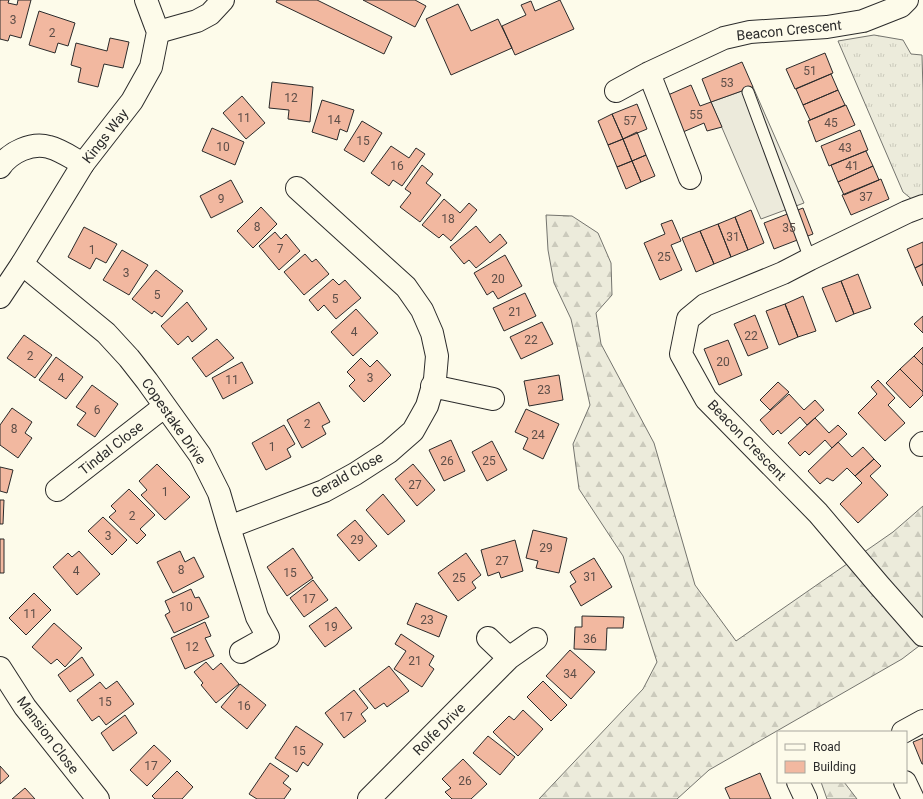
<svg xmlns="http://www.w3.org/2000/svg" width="923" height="799" font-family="Roboto,sans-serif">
	<defs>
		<pattern id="grass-tufts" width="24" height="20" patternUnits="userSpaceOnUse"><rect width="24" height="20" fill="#ecebdb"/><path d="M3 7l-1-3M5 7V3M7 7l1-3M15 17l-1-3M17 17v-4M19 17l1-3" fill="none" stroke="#cbcabc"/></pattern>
		<pattern id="forest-firs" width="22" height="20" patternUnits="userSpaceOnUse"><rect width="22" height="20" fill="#ecebdb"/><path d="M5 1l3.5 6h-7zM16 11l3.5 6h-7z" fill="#cbcabc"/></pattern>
	</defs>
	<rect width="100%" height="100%" fill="#fdfbea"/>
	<path fill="url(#grass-tufts)" stroke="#74746e" d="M874,35L903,40L911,54L922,55L923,91V197L914,201L903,192L838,41Z"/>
	<path fill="url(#forest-firs)" stroke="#74746e" d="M546,215L572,216L598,233L611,263L612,295L596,313L601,344L654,443L695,585L736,641L893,532L923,506V643L902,659L709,770L677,799H539L643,689L657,662L623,556L579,489L573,444L590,405L571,319L554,283L548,250Z
		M821,782H844L857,799H827Z"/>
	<path fill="#eceadb" stroke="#74746e" d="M753,87L804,203L761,219L711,102Z"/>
	<path fill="#f2b8a0" stroke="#2b2b2b" d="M0,0H9L8,3L17,5L18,0H31L21,38L10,35L8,41L0,39Z
		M277,0H317L392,37L384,54L276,2Z
		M363,0H415L426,6L415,27Z
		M560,0L574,29L515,55L502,26L526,15L521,5L531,1L535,11Z
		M458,4L471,31L498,19L512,48L451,75L426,19Z
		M39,11L75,23L68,46L58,43L55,53L29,45Z
		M110,38L129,42L123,68L104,64L98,87L78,82L81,68L71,65L76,43L107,51Z
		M825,53L833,73L795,89L786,69Z
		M742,62L753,87L711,102L702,79Z
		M831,74L838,90L803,105L796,89Z
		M272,82L313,87L310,122L288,119L289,110L269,108Z
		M691,85L700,106L711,102L722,127L707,131L704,123L683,132L668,95Z
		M838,90L845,105L810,120L803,105Z
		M242,96L265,123L246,139L223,113Z
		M322,100L354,110L347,132L340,129L337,140L312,132Z
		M637,104L647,129L623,139L612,114Z
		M846,105L855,125L816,142L808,121Z
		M612,114L623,139L608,145L598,121Z
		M362,121L382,133L364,162L344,150Z
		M212,128L244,142L235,165L202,151Z
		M860,130L868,150L829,166L821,146Z
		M637,132L646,155L632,161L623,139Z
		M623,139L632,161L617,167L608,145Z
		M391,146L409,158L416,148L425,154L402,186L393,180L389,186L371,173Z
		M866,151L873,166L838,182L831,165Z
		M646,155L655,176L641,182L632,161Z
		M632,161L641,182L626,189L617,167Z
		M422,165L433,174L426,183L441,195L420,222L400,207L411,193L405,189Z
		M873,166L879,180L844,195L838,182Z
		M881,179L889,199L851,215L842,195Z
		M231,180L243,202L211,218L200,196Z
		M444,199L460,213L469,203L477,210L451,241L443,234L439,238L422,225Z
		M261,207L277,224L253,248L237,231Z
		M803,208L813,234L774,249L764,223Z
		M751,210L764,243L748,250L735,217Z
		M735,217L748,250L731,257L718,224Z
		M672,220L681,241L671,245L682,270L660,280L644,243L665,234L661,224Z
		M718,224L731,257L714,264L700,231Z
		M476,226L490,243L500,234L507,243L476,268L469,260L464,264L450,247Z
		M84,227L117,244L106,263L96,258L90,269L68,257Z
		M700,231L714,264L696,272L682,238Z
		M275,232L281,239L286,234L300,251L279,270L259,246Z
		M923,242V264L915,268L907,249Z
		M122,250L148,265L129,295L103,280Z
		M305,254L312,262L316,259L329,274L304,295L284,272Z
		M505,255L522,286L498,299L493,291L487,295L474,273Z
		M923,264V286L915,268Z
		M156,270L183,291L162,317L154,311L152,314L132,299Z
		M858,274L871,308L854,314L841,281Z
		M333,279L339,285L345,280L361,298L336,319L324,305L318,311L309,300Z
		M841,281L854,314L836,322L822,288Z
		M525,293L536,316L504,331L493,308Z
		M803,296L816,331L798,337L785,304Z
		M187,302L207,329L192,342L188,336L178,345L161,326Z
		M785,304L798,337L779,345L766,311Z
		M356,309L378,333L353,356L331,332Z
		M755,315L768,348L748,356L734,324Z
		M923,316V333L914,324Z
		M542,322L553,344L521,359L510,337Z
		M24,335L52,355L35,378L7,358Z
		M217,339L234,358L206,377L192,358Z
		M728,340L742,375L719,385L704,349Z
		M923,347V365L914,356Z
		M914,356L923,365V392L900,369Z
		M56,357L83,377L66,399L39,380Z
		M361,358L370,367L377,360L391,375L364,402L349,386L355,380L347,372Z
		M242,362L253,383L223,399L212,378Z
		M900,369L923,392V395L910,408L886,383Z
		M559,375L563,400L529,406L524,381Z
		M878,380L895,398L888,405L905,423L885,441L858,413L877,394L871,387Z
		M778,382L789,392L770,410L760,400Z
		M92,385L118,404L95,437L77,425L86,413L76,407Z
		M789,394L804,410L815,400L824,410L807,425L800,417L781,434L778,430L773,435L760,420Z
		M319,402L330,422L322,426L326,434L302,448L287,420Z
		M12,408L32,422L25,433L32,438L18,458L0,445V425Z
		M526,409L559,424L543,459L523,449L528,438L515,432Z
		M815,418L829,433L838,425L847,434L832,448L825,440L809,455L805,451L800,456L788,443Z
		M284,425L295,444L287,449L291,457L266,470L252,443Z
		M451,440L465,471L444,481L429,450Z
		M492,441L507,470L487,481L472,452Z
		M838,442L852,457L863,447L874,459L855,476L847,468L833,481L827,478L820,484L808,471Z
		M874,459L881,466L870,476L888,495L858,523L840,504L862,483L855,476Z
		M157,464L190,497L165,520L141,495L147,490L139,481Z
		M413,464L435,490L417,506L395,479Z
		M0,467L13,470L7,493L0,491Z
		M129,489L155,515L140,529L146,535L137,544L109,517L116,511L111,506Z
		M383,494L405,521L388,535L366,510Z
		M0,500H4L3,524H0Z
		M103,517L127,540L112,555L88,531Z
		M355,520L377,546L359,561L337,535Z
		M533,530L567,538L559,573L536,568L538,561L526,558Z
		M0,539H4V573H0Z
		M515,540L523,571L501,578L499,572L488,576L481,550Z
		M293,548L313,578L287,596L267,567Z
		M79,551L100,574L77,595L53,567L68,553L72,557Z
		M180,551L185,562L194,557L204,577L173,593L157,562Z
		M466,553L481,575L472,582L476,588L458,601L438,573Z
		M594,558L612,587L581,606L570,586L576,582L570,572Z
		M313,580L328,600L304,617L290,598Z
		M191,589L195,598L199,597L209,617L174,633L165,615L170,612L165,601Z
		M34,593L51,610L26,635L9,618Z
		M416,603L447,616L439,637L407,624Z
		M336,607L352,628L325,647L309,626Z
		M582,616L624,617L623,628H607L606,650L574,649L575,627H582Z
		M205,622L211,636L205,638L214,656L185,669L171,638Z
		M54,623L82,648L65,667L57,659L51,664L32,647Z
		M401,634L434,656L429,665L434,669L422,687L394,669L406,651L395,644Z
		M570,650L595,672L571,699L546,676Z
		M82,657L94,675L70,692L58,675Z
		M206,662L213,670L221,663L239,684L216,703L201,685L203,683L194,672Z
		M389,666L409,691L387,707L384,703L375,709L359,689Z
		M117,681L134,704L106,725L99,716L92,721L77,700L100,682L106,689Z
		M543,681L567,705L551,721L527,697Z
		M240,684L266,705L247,729L221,707Z
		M354,690L368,708L361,714L366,721L344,738L325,713Z
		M523,710L543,729L518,756L493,732L509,716L514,720Z
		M125,715L137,733L113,751L101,733Z
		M296,726L323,744L308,766L303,762L297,772L275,758Z
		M488,736L515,757L500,775L473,753Z
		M923,738V764H922L913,742Z
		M154,745L171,761L147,786L130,770Z
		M463,759L487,784L471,799H452L445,792L451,788L442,779Z
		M270,763L289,776L283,783L291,789L284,799H257L249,794Z
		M0,766L9,776L0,784Z
		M177,771L193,787L182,799H155L152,796Z
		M760,773L771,799H730L725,788Z
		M25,788L35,799H12Z"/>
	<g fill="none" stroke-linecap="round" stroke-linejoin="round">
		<defs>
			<path id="service" d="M748,92L810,259"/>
			<path id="minor" d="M158,32L197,21L210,14L223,0
				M649,73L690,178
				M616,91L649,73L724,38L750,32L827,27L863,21L901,6L907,0
				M0,167C10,152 32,142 49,147C61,150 72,158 83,164
				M923,206L907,212L810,259L783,273L705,305L688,319L681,354L706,399L818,513L879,585L923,635
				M22,264L106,333L129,358L147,381L200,455L219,493L229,527L257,617L268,637L241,652
				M432,386L493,399
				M921,445L923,443
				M57,490L165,406
				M229,527L324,491L355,474L389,452L413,431L427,406L435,379L437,356L432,333L422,310L406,287L297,188
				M488,638L509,658
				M0,668L25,707L98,799
				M903,732L923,721
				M798,782L806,799
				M905,782L913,799
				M369,799L509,658L536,639"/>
			<path id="tertiary" d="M0,297L22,264L83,164L132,101L151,67L158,32L146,0"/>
		</defs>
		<use href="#service" stroke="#2b2b2b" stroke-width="13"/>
		<use href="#minor" stroke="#2b2b2b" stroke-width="24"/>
		<use href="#tertiary" stroke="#2b2b2b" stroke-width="24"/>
		<use href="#service" stroke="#fdfbea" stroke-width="11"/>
		<use href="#minor" stroke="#fdfbea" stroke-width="22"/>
		<use href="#tertiary" stroke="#fdfbea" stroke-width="22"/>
	</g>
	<g text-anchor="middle" stroke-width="3" stroke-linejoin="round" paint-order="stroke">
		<g font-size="12" fill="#5d4e48">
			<text x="13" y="24">3</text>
			<text x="52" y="37">2</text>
			<text x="810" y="75">51</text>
			<text x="727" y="87">53</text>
			<text x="291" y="102">12</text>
			<text x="696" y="119">55</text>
			<text x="244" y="122">11</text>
			<text x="334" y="124">14</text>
			<text x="630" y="125">57</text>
			<text x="831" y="127">45</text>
			<text x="363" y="145">15</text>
			<text x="223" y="151">10</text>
			<text x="845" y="152">43</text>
			<text x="397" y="170">16</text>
			<text x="852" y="170">41</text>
			<text x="866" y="201">37</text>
			<text x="221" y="203">9</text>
			<text x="448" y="223">18</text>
			<text x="257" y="231">8</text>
			<text x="789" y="232">35</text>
			<text x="733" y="241">31</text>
			<text x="280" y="253">7</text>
			<text x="92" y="254">1</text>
			<text x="664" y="261">25</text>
			<text x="126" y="277">3</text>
			<text x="498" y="283">20</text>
			<text x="157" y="299">5</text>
			<text x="335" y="303">5</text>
			<text x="515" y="316">21</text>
			<text x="354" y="336">4</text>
			<text x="751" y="340">22</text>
			<text x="531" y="344">22</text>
			<text x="30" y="360">2</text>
			<text x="723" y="366">20</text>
			<text x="61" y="382">4</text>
			<text x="370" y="382">3</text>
			<text x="232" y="384">11</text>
			<text x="544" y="394">23</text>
			<text x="97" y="414">6</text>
			<text x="307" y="428">2</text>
			<text x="14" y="433">8</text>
			<text x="538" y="439">24</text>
			<text x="272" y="451">1</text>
			<text x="447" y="465">26</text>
			<text x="489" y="465">25</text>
			<text x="415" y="489">27</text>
			<text x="165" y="496">1</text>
			<text x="132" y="520">2</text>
			<text x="108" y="540">3</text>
			<text x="357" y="544">29</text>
			<text x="546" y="552">29</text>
			<text x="502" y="565">27</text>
			<text x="181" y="574">8</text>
			<text x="76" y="575">4</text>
			<text x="290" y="577">15</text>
			<text x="590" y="581">31</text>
			<text x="459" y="582">25</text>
			<text x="309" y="603">17</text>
			<text x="186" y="611">10</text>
			<text x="30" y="618">11</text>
			<text x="427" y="624">23</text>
			<text x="331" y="631">19</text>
			<text x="590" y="643">36</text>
			<text x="192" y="651">12</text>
			<text x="415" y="665">21</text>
			<text x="570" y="678">34</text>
			<text x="105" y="706">15</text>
			<text x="244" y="710">16</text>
			<text x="346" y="721">17</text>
			<text x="299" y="755">15</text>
			<text x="151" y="770">17</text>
			<text x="465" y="785">26</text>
		</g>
		<g font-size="14" fill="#2b2b2b" stroke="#fdfbea">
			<text transform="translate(789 30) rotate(-6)" y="5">Beacon Crescent</text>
			<text transform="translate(105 136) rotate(-52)" y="5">Kings Way</text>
			<text transform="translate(174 421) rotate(55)" y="5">Copestake Drive</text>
			<text transform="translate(747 440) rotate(46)" y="5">Beacon Crescent</text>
			<text transform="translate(111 448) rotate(-38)" y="5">Tindal Close</text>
			<text transform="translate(347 475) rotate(-29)" y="5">Gerald Close</text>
			<text transform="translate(439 729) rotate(-45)" y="5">Rolfe Drive</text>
			<text transform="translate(48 735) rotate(53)" y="5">Mansion Close</text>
		</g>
	</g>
	<rect x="777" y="731" width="130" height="52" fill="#fdfbea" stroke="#a9a89e"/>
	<rect x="785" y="744" width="20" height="6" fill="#fdfbea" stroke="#a9a89e"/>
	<text x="813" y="751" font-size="12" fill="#2b2b2b">Road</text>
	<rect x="785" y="761" width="20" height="12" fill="#f2b8a0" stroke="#a9a89e"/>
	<text x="813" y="771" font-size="12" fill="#2b2b2b">Building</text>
</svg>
